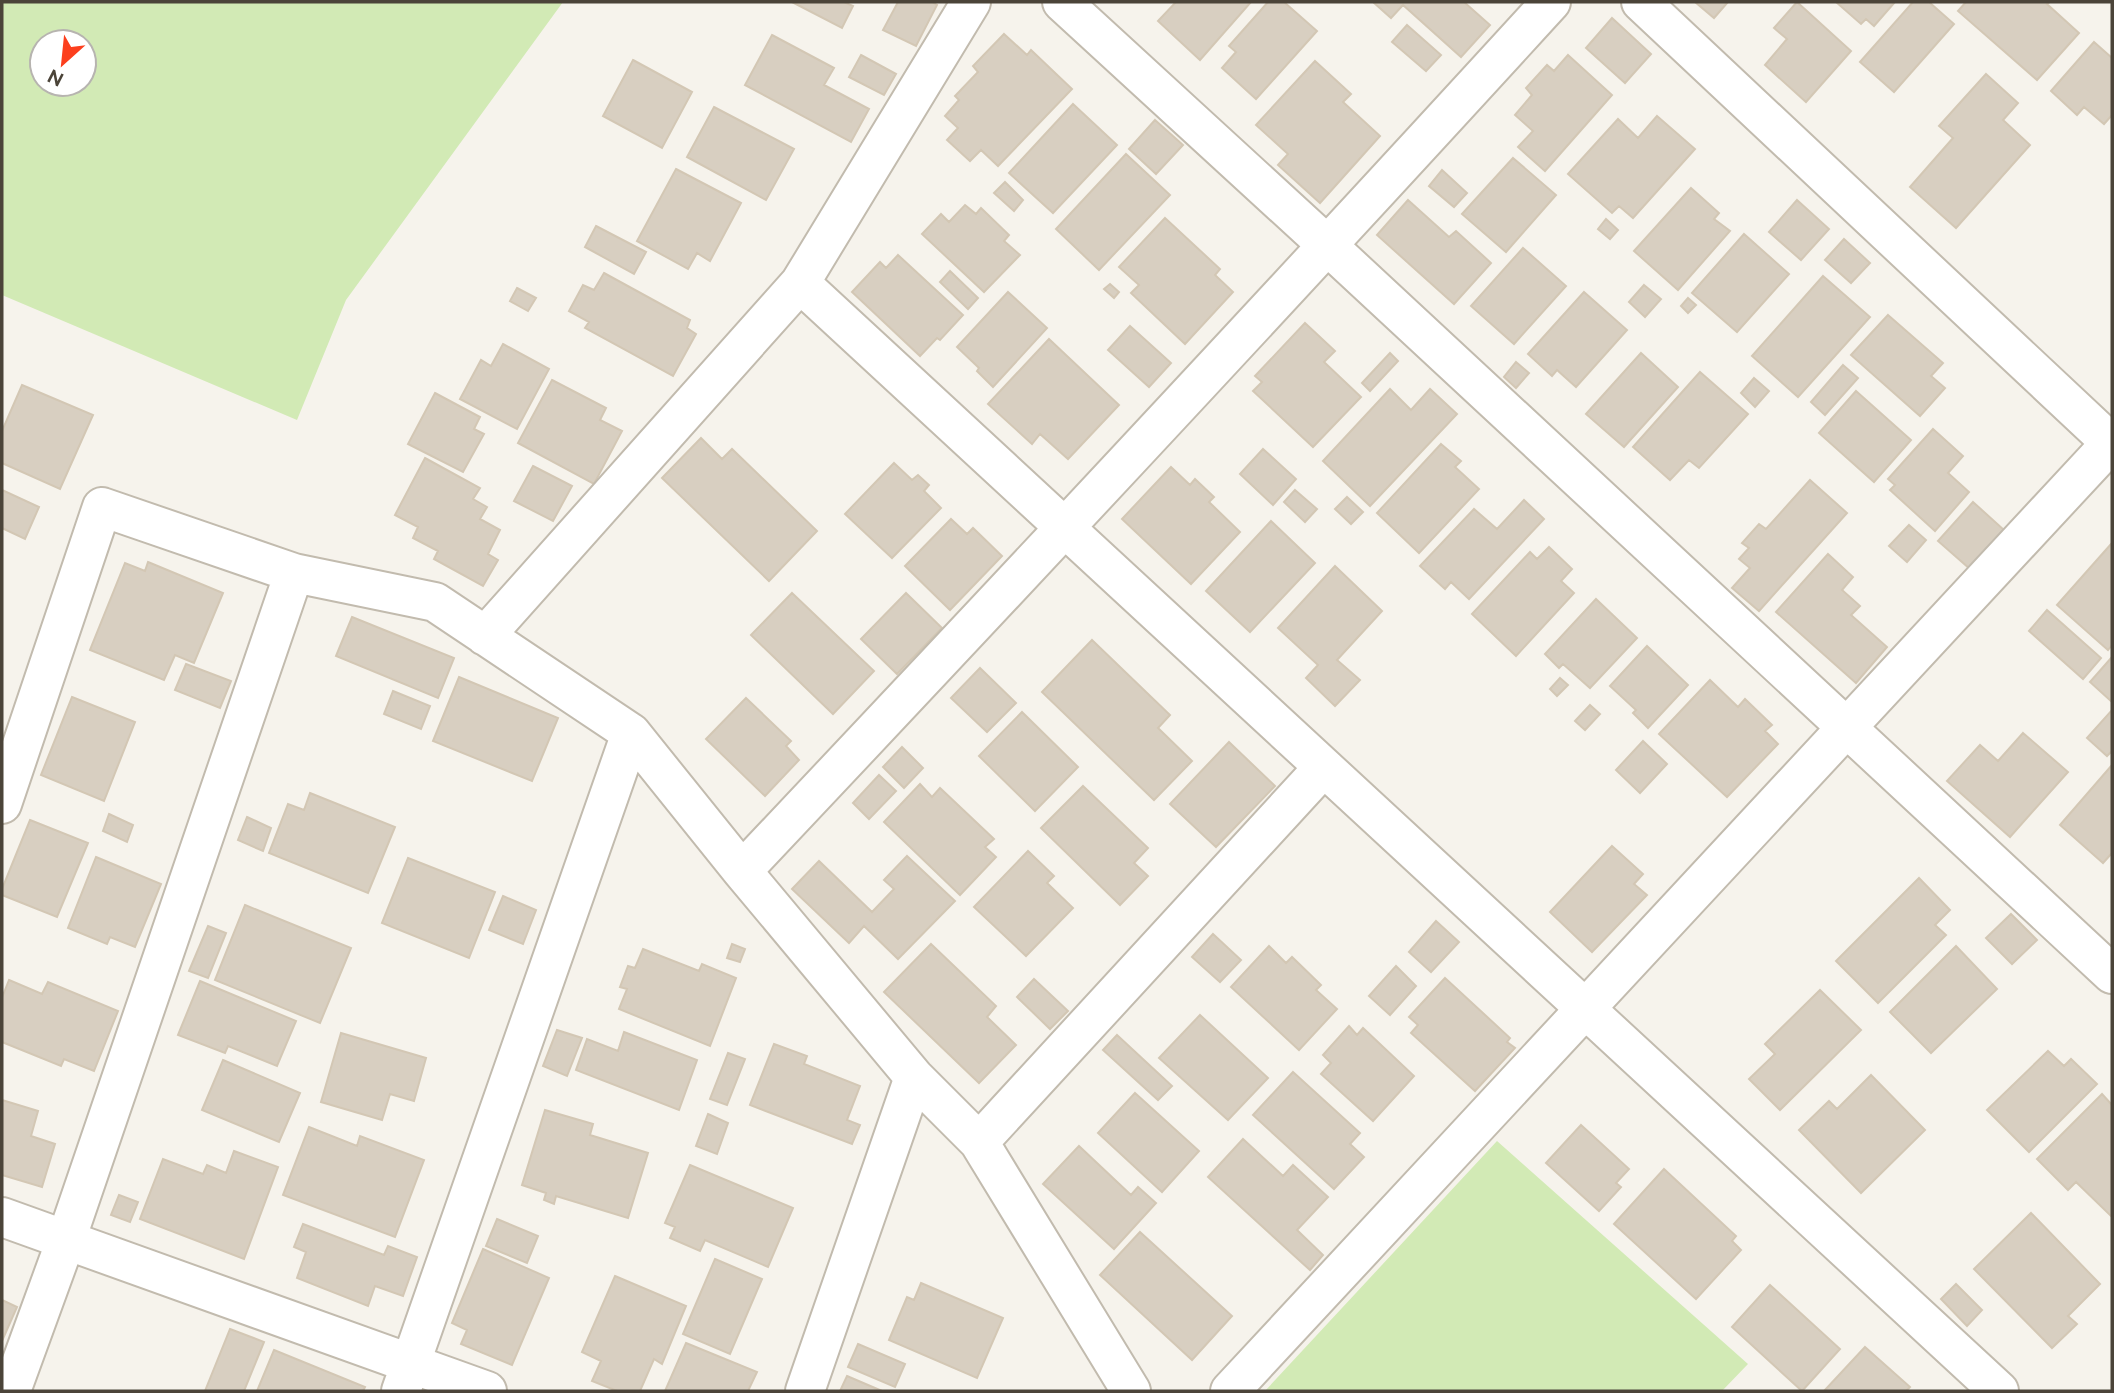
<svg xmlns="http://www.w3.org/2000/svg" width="2114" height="1393" font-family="Raleway,sans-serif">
	<rect width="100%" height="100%" fill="#f6f3ec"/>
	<path fill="#d2eab5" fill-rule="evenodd" d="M2,2H563L346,300L297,420L2,295ZM42,42H84V84H42Z
		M1497,1141L1748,1364L1722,1391H1265Z"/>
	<path fill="#d8cfc1" stroke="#d3c7b4" stroke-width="2" d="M792,2H844L853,6L842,28Z
		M898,2H932L937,5L916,46L883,30Z
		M1176,2H1251L1200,60L1158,21Z
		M1268,2H1284L1317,31L1256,99L1222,68L1236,52L1229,46Z
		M1373,2H1464L1490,25L1461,57L1403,5L1391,18Z
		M1695,2H1728L1714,18Z
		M1797,2L1851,51L1806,102L1765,65L1787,39L1774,28Z
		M1836,2H1895L1874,26L1866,19L1861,24Z
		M1913,2H1929L1954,24L1894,92L1860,62Z
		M1966,2H2050L2047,4L2079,33L2037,80L1958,11Z
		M1612,18L1651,54L1625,83L1586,48Z
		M1407,25L1441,55L1426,71L1392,42Z
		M1004,34L1027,55L1031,50L1072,89L998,166L981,150L970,161L947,140L958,128L945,116L959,100L955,96L978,72L973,66Z
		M772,35L834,68L824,85L869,109L851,142L745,85Z
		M2094,42L2112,58V115L2104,124L2084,107L2077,115L2051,91Z
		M861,55L896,74L884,95L849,77Z
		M1568,55L1612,95L1545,171L1518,147L1533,131L1515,115L1532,95L1526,88L1547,65L1554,71Z
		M633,60L692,92L662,148L603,116Z
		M1315,61L1351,94L1343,102L1380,136L1320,203L1278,165L1288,154L1256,125Z
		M1986,74L2018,103L2003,120L2030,145L1956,228L1910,187L1953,138L1939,126Z
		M1073,104L1117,145L1053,213L1009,173Z
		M714,107L794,149L766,200L687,157Z
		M1657,116L1695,149L1633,218L1619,206L1612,213L1568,174L1618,119L1638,138Z
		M1155,120L1183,145L1156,174L1129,149Z
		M1126,154L1170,195L1099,270L1056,229Z
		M1513,158L1556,195L1506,252L1462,214Z
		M676,169L741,203L710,261L697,253L688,269L637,241Z
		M1442,170L1467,193L1454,207L1429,186Z
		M1005,182L1023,200L1014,211L994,193Z
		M1691,188L1719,213L1714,219L1730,231L1678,290L1634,251Z
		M1408,200L1449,237L1456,231L1491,263L1454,304L1377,235Z
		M1797,200L1829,229L1801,260L1769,232Z
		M965,205L976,214L981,208L1009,235L1004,241L1020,255L984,292L922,234L941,214L949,222Z
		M1165,218L1220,269L1215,275L1233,292L1185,344L1131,293L1139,285L1119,267Z
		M1606,219L1618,230L1610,239L1598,229Z
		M596,226L646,252L634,274L585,247Z
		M1744,234L1789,274L1737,332L1692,293Z
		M1844,239L1870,263L1851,283L1825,260Z
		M1523,248L1566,286L1514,344L1471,306Z
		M898,255L963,315L940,340L937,338L920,356L852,292L880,262L886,268Z
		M950,271L978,298L968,309L940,282Z
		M604,273L690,320L687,328L696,334L673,376L585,328L589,322L569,311L583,285L594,290Z
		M1823,276L1870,317L1798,397L1752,356Z
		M1110,284L1119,292L1114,298L1104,289Z
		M1644,285L1661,299L1645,317L1629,302Z
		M517,288L536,298L528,311L510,301Z
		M1008,292L1047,328L993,387L977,371L979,368L957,347Z
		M1584,292L1627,330L1576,387L1557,370L1552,376L1528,354Z
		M1688,298L1696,305L1688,313L1681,306Z
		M1888,315L1943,363L1931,376L1945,388L1920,416L1851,355Z
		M1305,323L1335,351L1324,362L1361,397L1313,447L1253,391L1262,382L1255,376Z
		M1130,326L1171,363L1149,387L1108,350Z
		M1049,339L1119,405L1068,459L1040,434L1032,444L988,404Z
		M503,344L549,369L517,429L460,399L481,360L491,366Z
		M1390,353L1398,361L1370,391L1362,383Z
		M1641,353L1678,387L1624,447L1586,414Z
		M1516,362L1529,373L1516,388L1504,377Z
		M1843,365L1858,378L1825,415L1811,402Z
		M1700,372L1748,414L1699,468L1689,460L1670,480L1633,447Z
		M1754,378L1769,391L1755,407L1741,393Z
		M552,380L606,408L600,420L622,431L594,484L518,443Z
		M22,385L93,415L60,489L2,463V431Z
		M1390,389L1411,410L1430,389L1457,414L1370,506L1323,461Z
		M1856,391L1911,440L1874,482L1819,433Z
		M435,393L480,417L474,429L484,434L463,472L408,444Z
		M1933,429L1963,456L1948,473L1969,492L1935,531L1890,490L1895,485L1888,479Z
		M701,438L722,459L732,449L817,531L769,581L662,478Z
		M1441,444L1461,461L1455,467L1479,489L1419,553L1377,513Z
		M1263,449L1296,479L1273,505L1240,474Z
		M425,458L480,488L473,499L487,507L480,519L500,530L488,554L498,560L483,586L434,559L438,551L413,538L418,527L395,515Z
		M894,463L912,480L918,475L929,485L924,491L941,508L892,558L845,514Z
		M533,466L572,486L553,521L514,501Z
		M1171,467L1190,485L1195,479L1214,497L1209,502L1240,532L1191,584L1122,519Z
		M1810,480L1847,513L1759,611L1732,588L1750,568L1739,559L1749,548L1742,543L1759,524L1766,529Z
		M2,490L39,507L25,539L2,528Z
		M1295,490L1317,509L1305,522L1284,502Z
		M1347,497L1363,512L1351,524L1335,509Z
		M1524,500L1544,519L1469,599L1451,582L1445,589L1420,566L1474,509L1497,529Z
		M1973,502L2004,530L1970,569L1938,541Z
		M951,519L967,534L973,528L1002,556L950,610L905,566Z
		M1271,521L1315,563L1250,632L1206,591Z
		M1909,525L1926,540L1907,562L1889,546Z
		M2112,543V645L2108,650L2057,605Z
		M1549,547L1572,569L1561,581L1574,593L1516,656L1472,614L1530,552L1537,559Z
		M1828,554L1853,577L1842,590L1860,606L1851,615L1887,647L1856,683L1776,612Z
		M148,562L223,593L194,663L175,655L164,680L90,650L125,563L145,571Z
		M1335,566L1382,611L1337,660L1360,680L1335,706L1306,678L1318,665L1278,628Z
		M792,593L874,671L833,714L751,635Z
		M906,593L942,628L897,674L861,639Z
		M1596,599L1637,638L1590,688L1563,664L1559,668L1545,654Z
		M2047,610L2101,658L2083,679L2029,631Z
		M352,617L454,658L438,698L336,656Z
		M1092,640L1170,715L1158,728L1192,761L1154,800L1042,692Z
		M1647,646L1688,685L1648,728L1633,713L1636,710L1610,686Z
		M2112,657V702L2090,682Z
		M186,664L231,681L220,708L175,690Z
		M980,668L1016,703L987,732L951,698Z
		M459,677L558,718L532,781L433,741Z
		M1560,678L1568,685L1557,696L1550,689Z
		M1710,680L1738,707L1745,699L1772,725L1765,731L1778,744L1727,797L1659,734Z
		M393,691L430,706L421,729L384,714Z
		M72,697L135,722L104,801L41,775Z
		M746,698L791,741L786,746L799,760L765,796L706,739Z
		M1590,705L1600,714L1585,730L1575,721Z
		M2112,710V751L2107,756L2087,738Z
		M1022,712L1078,767L1035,811L979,756Z
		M2023,733L2068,772L2010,837L1947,781L1980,745L1998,761Z
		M1643,741L1667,764L1640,793L1616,770Z
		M1229,742L1275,786L1216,847L1170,804Z
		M902,747L923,768L904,788L883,767Z
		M2112,765V853L2103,863L2060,825Z
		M879,775L896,791L869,819L853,803Z
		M920,784L932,797L940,788L994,839L985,847L996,857L960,895L884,822Z
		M1083,786L1148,848L1134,863L1148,876L1120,905L1041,828Z
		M310,793L395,827L368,893L269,853L288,804L304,810Z
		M109,814L133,825L127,842L103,831Z
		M247,817L271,828L263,851L238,840Z
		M30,820L88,843L57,917L2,895V889Z
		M1612,846L1643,874L1634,884L1647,895L1592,952L1550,912Z
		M1028,851L1054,876L1047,883L1073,908L1026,956L974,907Z
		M907,856L955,901L898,959L864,926L849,943L792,889L819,861L872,912L894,889L884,880Z
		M96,857L161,884L135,947L110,937L107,944L68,928Z
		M408,858L495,892L469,958L382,923Z
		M1919,878L1950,910L1935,925L1946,935L1878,1003L1836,961Z
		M503,896L536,910L523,944L489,930Z
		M245,905L351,948L320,1023L215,980Z
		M2011,914L2037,940L2012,964L1986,938Z
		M1436,921L1459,942L1431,972L1409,952Z
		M208,926L226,933L208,978L189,971Z
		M1213,934L1241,960L1220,982L1192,957Z
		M732,944L745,949L740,962L727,958Z
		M931,944L996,1006L987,1017L1016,1045L979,1083L884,992Z
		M1269,946L1286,963L1292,957L1321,985L1316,990L1337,1009L1299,1050L1231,987Z
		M1956,946L1997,989L1931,1053L1890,1012Z
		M643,949L699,971L702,964L736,978L710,1046L619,1009L627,989L620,987L628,966L635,968Z
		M1396,966L1416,986L1390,1015L1369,996Z
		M1445,978L1510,1038L1507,1042L1515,1048L1475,1091L1411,1033L1418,1025L1409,1017Z
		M1034,979L1068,1011L1050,1029L1017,997Z
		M9,980L42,994L48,982L118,1011L94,1071L64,1059L61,1066L2,1042V994L3,995Z
		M200,981L296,1021L277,1066L228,1046L225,1053L178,1035Z
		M1820,990L1861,1030L1780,1110L1749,1079L1775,1054L1765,1044Z
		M1200,1015L1268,1078L1228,1120L1159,1058Z
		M1349,1026L1357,1035L1363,1028L1414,1076L1373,1121L1321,1074L1331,1063L1323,1055Z
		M557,1030L582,1038L567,1076L543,1066Z
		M624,1032L697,1060L679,1110L576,1070L587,1039L618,1051Z
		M341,1033L426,1058L414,1101L390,1094L382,1120L321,1102Z
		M1117,1035L1172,1086L1158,1100L1103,1050Z
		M774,1044L807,1056L804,1064L860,1086L847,1120L860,1125L852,1144L750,1105Z
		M2048,1051L2064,1066L2071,1059L2097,1084L2029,1152L1987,1110Z
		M728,1053L745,1059L727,1105L710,1099Z
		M223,1060L300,1093L279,1142L202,1110Z
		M1293,1072L1360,1133L1350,1144L1364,1157L1334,1189L1253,1115Z
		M1871,1075L1925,1130L1861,1193L1799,1130L1829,1101L1837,1109Z
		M1135,1093L1199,1151L1162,1192L1098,1133Z
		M2102,1094L2112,1105V1217L2076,1182L2068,1190L2037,1159Z
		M2,1100L38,1111L31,1136L55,1144L42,1187L2,1175Z
		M545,1110L593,1124L590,1135L648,1153L628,1218L556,1196L554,1204L544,1200L546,1193L522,1185Z
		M708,1114L728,1123L717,1154L696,1146Z
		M1581,1125L1629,1169L1616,1183L1621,1187L1599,1211L1546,1163Z
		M309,1127L357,1146L360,1136L424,1160L395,1237L283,1195Z
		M1243,1139L1283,1176L1293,1165L1328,1197L1297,1230L1323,1255L1310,1270L1208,1177Z
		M1079,1146L1131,1195L1138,1187L1156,1203L1114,1249L1043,1184Z
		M234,1151L278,1167L244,1259L140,1219L163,1159L203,1174L207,1165L226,1173Z
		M690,1165L793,1208L768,1267L705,1240L700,1251L670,1238L675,1227L665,1223Z
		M1664,1169L1736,1236L1732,1241L1741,1250L1696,1299L1614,1224Z
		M119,1195L138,1202L130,1222L111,1215Z
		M2031,1213L2100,1284L2068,1316L2077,1324L2052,1348L1974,1269Z
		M497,1219L538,1236L527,1263L486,1246Z
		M303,1224L384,1255L388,1246L417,1257L403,1296L375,1286L368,1306L297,1278L306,1252L294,1247Z
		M1140,1232L1232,1316L1192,1360L1100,1275Z
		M483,1249L549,1278L512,1365L461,1344L467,1330L452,1323Z
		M715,1259L762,1279L730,1354L683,1334Z
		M615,1276L686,1306L662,1364L654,1359L640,1391H617L592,1381L601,1361L582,1352Z
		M921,1283L1003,1318L977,1378L889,1340L907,1297L914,1300Z
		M1956,1284L1982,1310L1967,1326L1941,1299Z
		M1770,1285L1840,1349L1802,1391L1732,1327Z
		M2,1300L17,1307L2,1341Z
		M230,1329L264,1342L244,1391H205Z
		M686,1343L757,1372L748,1391H665Z
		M858,1344L905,1364L895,1387L848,1367Z
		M1865,1347L1910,1387L1906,1391H1824Z
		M274,1350L365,1387L363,1391H257Z
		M847,1376L882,1391H840Z"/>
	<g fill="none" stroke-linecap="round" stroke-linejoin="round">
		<defs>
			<path id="minor" d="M1062,2L1328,246L2112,974
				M1641,2L2112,444
				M800,283L1999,1391
				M485,636L800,283L971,2
				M2,804L102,507L294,573L435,602L631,733L742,871L914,1077L979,1142L1131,1391
				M742,871C1014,583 1284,294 1551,2
				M979,1142L1323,768
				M2,1217L487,1391
				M11,1391L66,1240L294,573
				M401,1391L631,733
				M805,1391L914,1077
				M1230,1391L2112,442"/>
		</defs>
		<use href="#minor" stroke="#c2bbae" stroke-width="42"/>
		<use href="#minor" stroke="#fff" stroke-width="38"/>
	</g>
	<rect width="2114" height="1393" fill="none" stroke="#4b4439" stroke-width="7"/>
	<g transform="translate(63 63) rotate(207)"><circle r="33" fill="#ffffff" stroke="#b7b4b0" stroke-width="2"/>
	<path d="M0-5L12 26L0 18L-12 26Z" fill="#fc3f1d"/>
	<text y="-10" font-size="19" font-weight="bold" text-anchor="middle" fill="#4b4439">N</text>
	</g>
</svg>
